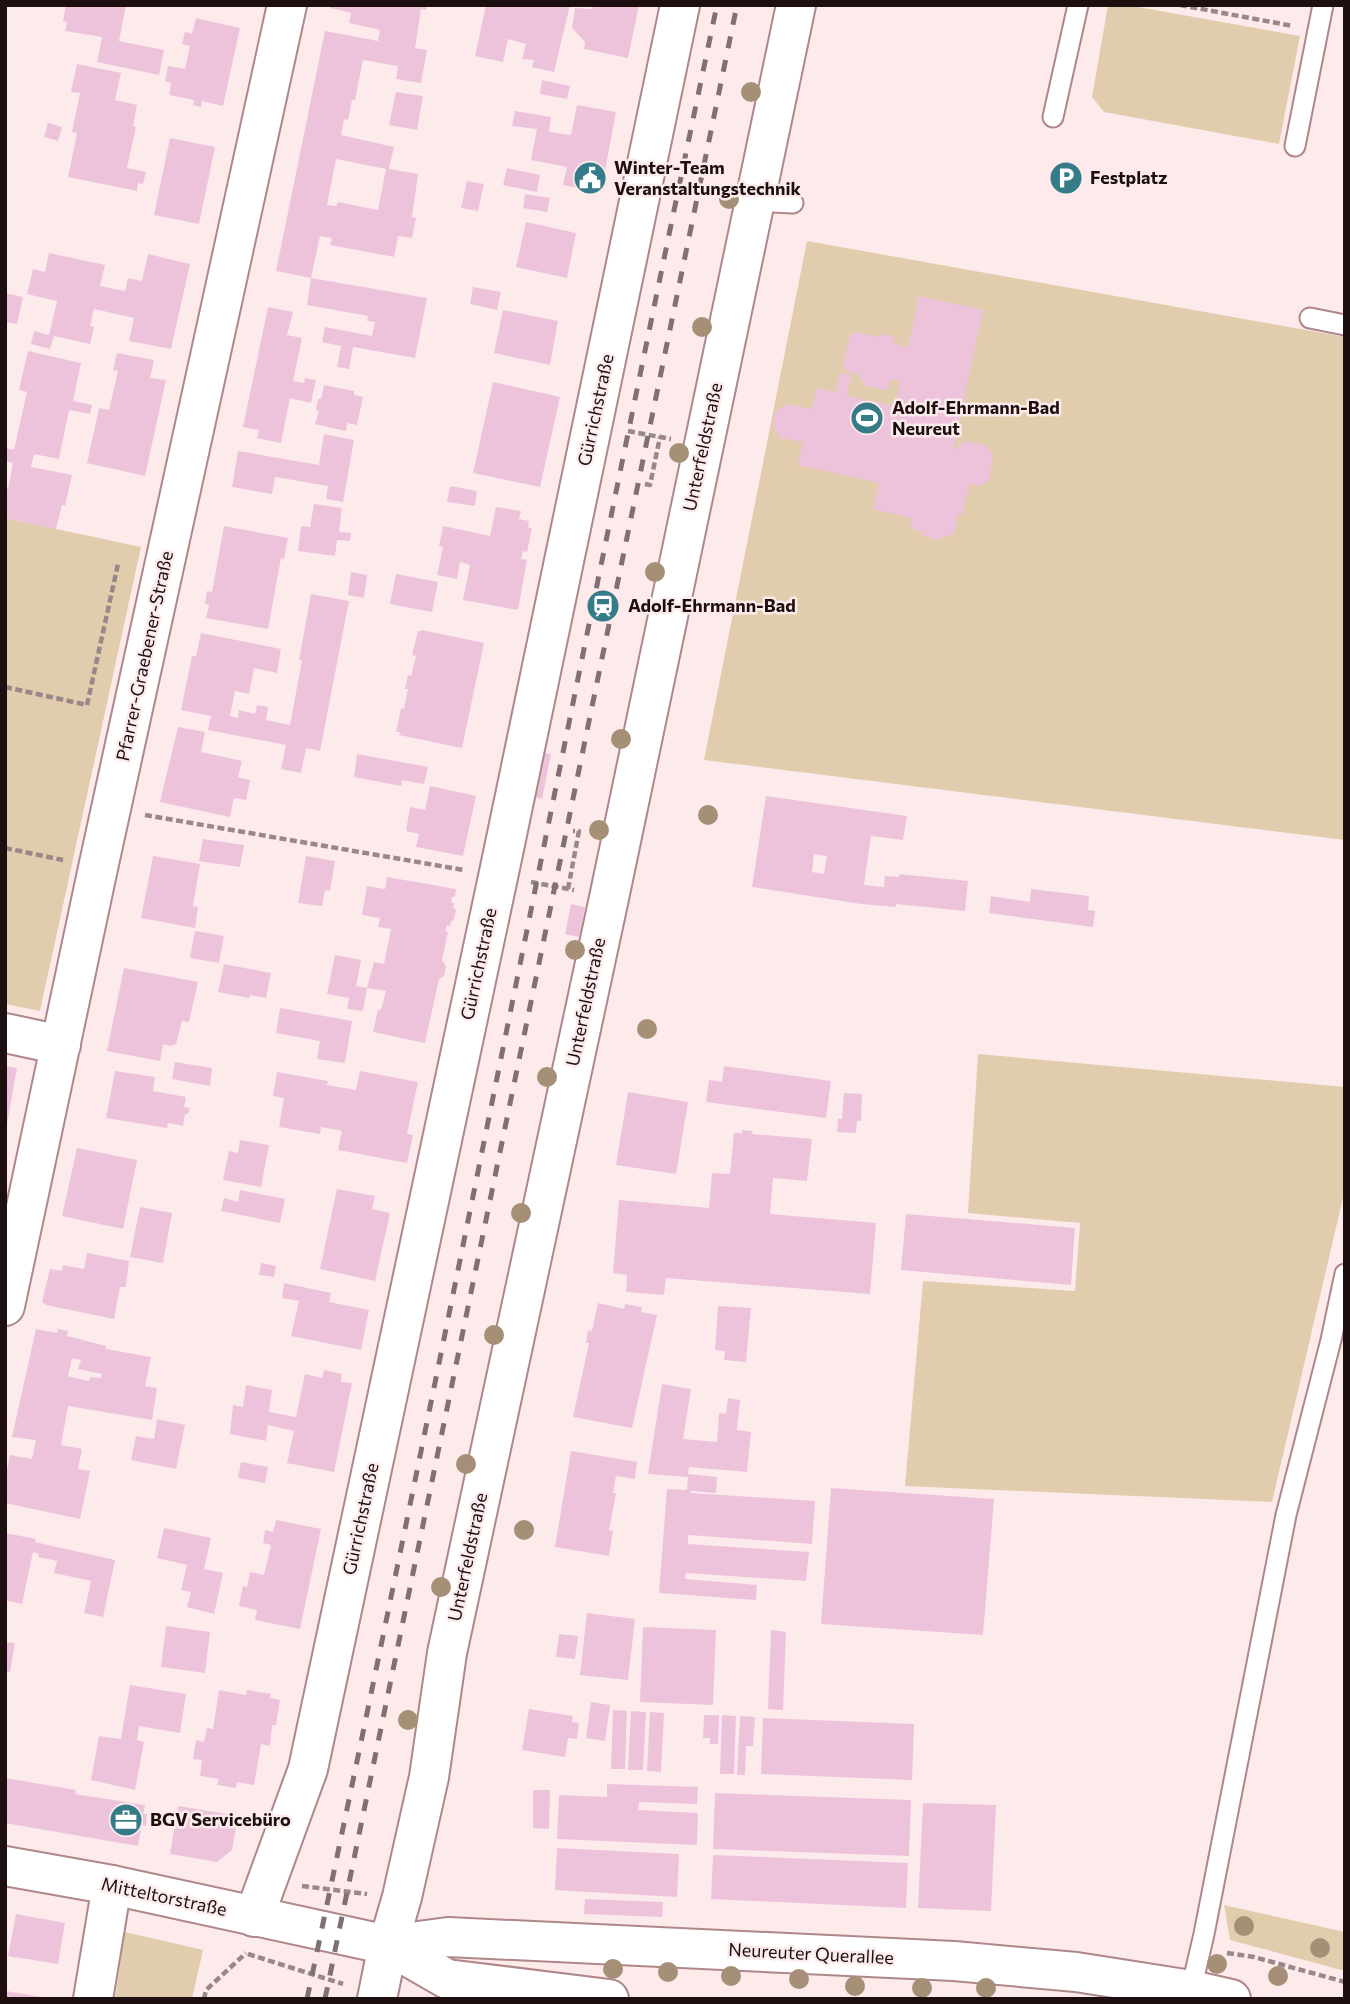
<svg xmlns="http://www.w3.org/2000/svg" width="1350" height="2004" font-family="Commissioner,sans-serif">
	<rect width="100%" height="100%" fill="#fdebec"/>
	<path fill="#e1cdad" d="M1108,5H1127L1300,36L1279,144L1104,112L1092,97Z
		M807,241L1345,337V840L704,760Z
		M5,518L141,547L40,1011L5,1004Z
		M978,1054L1345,1087V1189L1272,1502L905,1486L923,1281L1075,1291L1080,1223L968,1213Z
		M1224,1905L1345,1932V1971L1230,1940Z
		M125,1932L203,1950L192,1999H115Z"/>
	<path fill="#edc3dc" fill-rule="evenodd" d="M66,5H126L119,41L164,50L159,75L97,62L102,37L65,31L67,22L63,21Z
		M330,5H427L426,10L421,9L415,48L427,50L421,83L396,79L398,66L363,60L355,100H352L348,120L344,119L341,135L394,147L389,169L418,174L412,217L416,218L412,238L398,236L394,257L330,245L332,238L320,236L311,278L276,271L325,31L378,41L380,30L349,23L351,13L330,8ZM336,159L386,169L378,210L338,202L336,206L327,205Z
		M486,5H570L554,72L532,67L534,60L522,59L526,44L508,39L503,62L475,56Z
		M593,5H639L628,58L584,49L585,42L572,28L575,8L592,9Z
		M196,18L240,28L223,106L202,101L201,107L193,105L194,100L169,95L171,83L165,81L168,66L185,69L190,46L182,44L185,32L192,34Z
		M77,64L121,73L115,100L137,105L133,126L136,127L127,168L146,172L143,184L138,183L137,191L68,177L77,133L72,132L80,93L71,92Z
		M542,80L570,86L567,99L540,94Z
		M396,92L423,96L417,130L389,125Z
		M577,105L616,112L601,192L563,185L567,167L531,160L537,129L512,126L515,111L551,117L549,132L571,135Z
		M48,123L62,127L58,141L44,137Z
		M170,138L215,147L199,224L154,215Z
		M507,168L540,175L537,192L503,185Z
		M467,181L484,184L478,211L461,208Z
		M525,194L550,198L547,212L523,208Z
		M526,222L576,233L567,278L516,267Z
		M49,253L105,265L100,286L125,291L128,278L142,281L148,254L190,264L171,349L129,341L134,318L94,309L90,326L94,327L90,344L54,336L50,349L31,344L34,331L49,335L57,301L27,294L33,269L45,272Z
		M311,278L427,298L415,358L353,347L349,369L337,367L341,346L322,342L325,327L372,336L375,322L367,321L368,316L307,305Z
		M473,287L501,292L497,310L470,304Z
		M5,293L23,297L17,324L5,322Z
		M919,296L983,310L953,450L966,441L986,445L993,456L989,480L980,486L969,484L962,515L958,514L954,533L948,537L941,536L940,540L922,536L923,532L915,530L910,524L911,518L873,509L879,483L798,465L803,442L781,438L773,426L776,411L788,404L812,409L817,388L836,392L840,372L851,375L847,396L895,406L900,381L891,379L889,387L885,390L866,386L858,374L848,372L843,366L850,335L856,332L879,337L883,334L892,336L895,341L894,344L908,347Z
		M268,307L293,312L287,335L302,338L293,381L304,383L305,378L316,380L311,403L290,398L281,443L257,438L259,430L243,427Z
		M503,310L558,321L550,365L494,353Z
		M28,351L81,363L73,401L92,405L90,414L69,410L59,459L34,454L31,467L72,475L65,506L62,505L56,529L5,518V488L8,489L13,463L5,461V448L14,450L27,392L19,390Z
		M117,353L154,360L150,378L166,380L145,476L87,463L99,408L109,410L118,371L113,370Z
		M493,382L560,397L540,487L473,473Z
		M324,385L354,391V395L363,397L357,425L347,423L346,431L315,424L319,411L316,410L318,399H321Z
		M324,434L354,440L343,502L326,499L328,486L275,477L272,494L232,487L238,451L319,465Z
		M450,486L477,491L475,506L447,502Z
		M314,504L342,508L339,532L351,533L350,541L337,540L335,556L298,551L301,526L310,527Z
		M496,507L521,511L519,519L529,521L528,528H532L527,552L523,551L521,559L527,560L518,610L463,600L470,565L460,562L457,579L437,575L443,547L439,546L443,526L490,536Z
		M224,526L288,538L284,559L281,558L268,629L206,618L209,605L205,604L207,591L212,592Z
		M351,572L367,575L364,598L348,595Z
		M396,574L438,582L432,612L390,604Z
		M311,594L349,601L320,751L306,748L301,773L281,769L286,745L208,730L211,716L181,710L192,656H196L201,633L281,649L277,673L254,668L249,694L235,691L230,716L238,718L239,710L255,714L257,705L268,707L266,720L290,725L302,660H299Z
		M422,630L484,643L462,748L399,735L400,732H396L401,708L404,709L408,689H405L408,675L411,676L416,656L412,655L418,631H421Z
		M178,727L205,732L201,752L242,761L238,777L250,780L246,800L234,798L230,817L160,802Z
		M543,753L551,754L542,799L534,797Z
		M357,754L428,767L424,784L402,780L401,786L354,777Z
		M430,786L476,796L463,856L416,847L419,834L406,831L410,807L425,810Z
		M766,796L907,816L903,840L871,836L864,885L884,887L885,876L899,877V874L968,881L965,911L896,904V907L861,904L752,887ZM814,854L827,856L824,874L812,872Z
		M203,839L244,845L240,867L199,861Z
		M153,856L200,864L193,906L198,907L195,928L141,918Z
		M306,856L335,861L330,891L325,890L322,906L298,903Z
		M387,877L456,889L455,897H452L451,902L454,903L453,907L456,910L454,919L451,922L450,926L447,925L445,931L448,932L442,960L446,966L444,976L439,979L425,1043L373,1032L378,1010H381L386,991L367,988L374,962L384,964L391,929L378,927L380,918L362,915L367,886L385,889Z
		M1031,889L1089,896L1088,910L1095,911L1093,927L989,913L991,896L1030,902Z
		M571,904L585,907L579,937L565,934Z
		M195,931L224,936L219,963L190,958Z
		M335,955L361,960L356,986L367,988L363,1011L347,1009L349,998L327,994Z
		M224,964L271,973L266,998L250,995L249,998L218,992Z
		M124,968L198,982L189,1022L182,1021L176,1044L171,1046L163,1044L160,1061L107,1051Z
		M280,1008L352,1021L345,1063L317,1059L320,1041L276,1033Z
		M175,1062L212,1068L210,1086L172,1079Z
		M5,1066L17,1068L7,1124H5Z
		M724,1066L831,1081L826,1118L706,1102L709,1080L722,1082Z
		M115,1071L155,1077L153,1091L186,1097L184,1107L190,1108L188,1114H185L183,1126L168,1123L167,1128L106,1118Z
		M360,1071L418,1082L407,1134L413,1135L407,1163L338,1150L342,1131L321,1127L320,1134L279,1127L284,1098L273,1096L277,1072L328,1081L327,1085L356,1090Z
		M628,1092L688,1102L676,1174L616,1165Z
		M844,1093L862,1094L861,1121H857L856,1133L837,1132L838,1119H842Z
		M742,1130L753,1131L752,1134L812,1139L807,1181L773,1178L770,1214L876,1223L870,1294L666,1278L664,1295L626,1292L627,1275L613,1273L619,1200L709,1208L712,1173L730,1174L734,1133H742Z
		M240,1140L269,1145L261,1187L223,1180L229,1151L238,1153Z
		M77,1148L137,1160L123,1229L62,1216Z
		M337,1189L375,1196L372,1209L390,1213L375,1281L320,1269Z
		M240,1190L285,1199L280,1223L221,1211L224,1198L238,1202Z
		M140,1207L172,1213L163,1263L130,1257Z
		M906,1214L1075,1228L1071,1285L901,1270Z
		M87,1253L129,1261L126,1287H120L114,1319L46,1305L42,1302L50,1269L62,1271L63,1265L84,1269Z
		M261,1263L276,1266L274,1277L259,1275Z
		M284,1283L331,1293L329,1302L369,1310L361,1350L291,1336L299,1301L282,1298Z
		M598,1303L624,1309L625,1304L642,1307L641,1312L657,1315L632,1428L573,1417L589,1343H586L588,1330L592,1331Z
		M718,1306L751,1308L746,1362L724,1360L725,1351L715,1350Z
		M36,1329L57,1333L58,1329L68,1331L67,1336L106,1346V1349L151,1357L145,1386L157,1388L152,1420L68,1406L61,1445L82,1449L78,1469L90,1471L80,1519L5,1503V1479L10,1455L32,1459L36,1440L12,1437ZM72,1358L81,1360L78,1369L102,1374L101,1378L90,1377L89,1381L68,1376Z
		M324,1370L342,1374L341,1382L352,1383L334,1472L287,1463L294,1431L268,1425L266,1441L230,1434L233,1405L243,1407L246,1385L272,1390L269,1412L296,1417L305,1374L322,1378Z
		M662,1384L691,1389L683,1439L717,1442L719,1413L726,1414L728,1398L740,1400L737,1430L751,1432L747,1472L689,1467L688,1474L717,1477L716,1493L691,1491V1493L815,1501L812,1544L688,1535V1544L809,1552L806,1581L686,1573L685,1579L757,1585L756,1600L659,1593L667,1489L687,1490L688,1477L648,1474Z
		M157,1419L185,1425L176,1469L131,1460L136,1436L154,1439Z
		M571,1451L637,1462L635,1479L616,1476L613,1493H616L609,1530L613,1531L609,1556L555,1547Z
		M241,1462L268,1467L265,1483L238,1478Z
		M831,1488L994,1499L983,1635L821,1624Z
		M276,1520L321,1529L300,1629L255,1620L257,1610L239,1606L243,1586L247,1587L250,1572L264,1575L271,1545L263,1543L265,1530L273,1532Z
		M164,1528L211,1538L204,1569L223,1573L214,1614L187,1607L191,1592L181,1590L187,1565L157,1558Z
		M5,1533L36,1539L35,1542L115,1560L103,1617L84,1613L91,1581L54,1573L57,1561L38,1557L39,1554L33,1552L22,1604L5,1600Z
		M587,1613L635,1619L628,1680L580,1675Z
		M166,1626L210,1632L205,1673L161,1667Z
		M643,1627L716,1630L713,1705L640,1702Z
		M771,1630L786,1632L783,1710L768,1709Z
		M559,1634L578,1636L575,1659L556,1657Z
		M5,1642L15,1643L10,1672L5,1671Z
		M130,1685L186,1694L180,1733L139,1726L137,1740L144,1742L135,1790L91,1780L99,1736L121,1739Z
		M219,1690L246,1695L247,1690L271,1694L270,1698L280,1700L276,1725H272L270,1746L261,1744L254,1785L237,1782L236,1788L217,1785L219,1779L200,1776L202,1760L193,1759L196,1740L204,1742L207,1728L213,1729Z
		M591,1702L610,1705L605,1741L586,1738Z
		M529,1709L573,1716L572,1722L579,1723L577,1739L568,1738L565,1757L522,1750Z
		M613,1710L627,1711L625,1769H611Z
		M631,1711L646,1712L643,1770H628Z
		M650,1712L664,1713L661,1772L647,1771Z
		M704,1715H719L718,1744H710V1738H703Z
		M722,1715L736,1716L734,1774H720Z
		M740,1716L755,1717L753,1746H746L745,1775H737Z
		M763,1718L914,1724L912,1780L761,1774Z
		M5,1778L76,1790L75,1794L145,1805L143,1814H147L146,1826L142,1825L138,1846L5,1823Z
		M607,1784L698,1787L697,1804L639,1802L638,1810L698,1813L697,1845L557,1839L559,1795L607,1797Z
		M533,1790H550L549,1829L533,1828Z
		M715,1793L911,1800L909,1856L713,1849Z
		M923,1803L996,1805L991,1911L918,1908Z
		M178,1806L238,1816L232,1850L217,1862L170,1854Z
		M557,1848L679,1854L677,1897L555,1890Z
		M713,1855L908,1863L906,1908L711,1899Z
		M585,1899L663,1902L662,1917L584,1914Z
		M16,1914L65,1923L58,1964L8,1956Z
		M6,1991L42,1997V1999H5Z"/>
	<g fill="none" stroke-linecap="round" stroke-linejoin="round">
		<defs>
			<path id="lane" d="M1053,117L1078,5
				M1295,146L1323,5
				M755,201L793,203
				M1310,318L1345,325
				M1191,1990L1204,1934L1286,1515L1331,1340L1345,1274"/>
			<path id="street" d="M5,1033L61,1045
				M5,1306L98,868L287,5
				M254,1917L308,1769L501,863L680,5
				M93,1999L112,1885
				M377,1999L388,1945L402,1897L429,1777L447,1653L609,898L796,5"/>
			<path id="secondary" d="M5,1866L112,1885L388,1945L447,1979L609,1999
				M388,1945L448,1937L954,1961L1076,1972L1191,1990L1231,1999"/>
		</defs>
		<use href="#lane" stroke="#af8789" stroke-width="23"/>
		<use href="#street" stroke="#af8789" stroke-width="42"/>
		<use href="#secondary" stroke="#af8789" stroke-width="42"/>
		<path stroke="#988889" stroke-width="4.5" stroke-dasharray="7 3.5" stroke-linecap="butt" d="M1180,5L1293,26
			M628,431L671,439
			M645,484L650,485L660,437
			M5,687L87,705L118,564
			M145,815L464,870
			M5,848L63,860
			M531,882L574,890
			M568,889L579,831H573
			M302,1886L367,1894
			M1227,1953L1254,1957L1345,1982
			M248,1954L343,1984
			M204,1999L206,1990L246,1953"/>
		<use href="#lane" stroke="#fff" stroke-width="19"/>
		<use href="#street" stroke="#fff" stroke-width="38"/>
		<use href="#secondary" stroke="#fff" stroke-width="38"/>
		<path stroke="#7f7071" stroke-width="5" stroke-dasharray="12 12" stroke-linecap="butt" d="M307,1999C448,1335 577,669 717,5
			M325,1999L737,5"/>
	</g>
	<g fill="#a58f76">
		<circle cx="751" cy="92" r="10"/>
		<circle cx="729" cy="199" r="10"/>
		<circle cx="702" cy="327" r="10"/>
		<circle cx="679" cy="453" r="10"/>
		<circle cx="655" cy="572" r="10"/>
		<circle cx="621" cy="739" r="10"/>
		<circle cx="708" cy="815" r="10"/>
		<circle cx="599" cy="830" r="10"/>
		<circle cx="575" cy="950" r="10"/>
		<circle cx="647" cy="1029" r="10"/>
		<circle cx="547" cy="1077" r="10"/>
		<circle cx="521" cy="1213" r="10"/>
		<circle cx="494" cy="1335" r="10"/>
		<circle cx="466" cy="1464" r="10"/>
		<circle cx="524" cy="1530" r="10"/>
		<circle cx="441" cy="1587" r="10"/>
		<circle cx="408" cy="1720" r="10"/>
		<circle cx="1244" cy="1926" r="10"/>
		<circle cx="1320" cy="1948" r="10"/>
		<circle cx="1217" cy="1964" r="10"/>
		<circle cx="613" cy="1969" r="10"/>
		<circle cx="668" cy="1972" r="10"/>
		<circle cx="731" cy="1976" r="10"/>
		<circle cx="1278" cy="1976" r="10"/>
		<circle cx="799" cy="1979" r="10"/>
		<circle cx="855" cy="1986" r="10"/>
		<circle cx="922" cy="1988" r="10"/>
		<circle cx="986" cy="1988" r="10"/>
	</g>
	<defs>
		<symbol id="civic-disc" viewBox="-11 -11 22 22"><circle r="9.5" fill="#367c88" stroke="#fdebec"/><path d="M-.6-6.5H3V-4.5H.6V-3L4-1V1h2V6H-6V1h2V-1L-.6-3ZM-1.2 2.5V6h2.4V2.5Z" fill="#fff"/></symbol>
		<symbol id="parking-disc" viewBox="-11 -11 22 22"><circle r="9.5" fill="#367c88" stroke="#fdebec"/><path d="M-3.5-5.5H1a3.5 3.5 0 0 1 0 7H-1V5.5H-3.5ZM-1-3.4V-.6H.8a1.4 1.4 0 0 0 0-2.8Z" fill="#fff"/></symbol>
		<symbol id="stadium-disc" viewBox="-11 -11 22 22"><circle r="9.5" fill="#367c88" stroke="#fdebec"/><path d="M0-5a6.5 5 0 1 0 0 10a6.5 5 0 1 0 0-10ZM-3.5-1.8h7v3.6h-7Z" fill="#fff"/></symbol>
		<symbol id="station-disc" viewBox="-11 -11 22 22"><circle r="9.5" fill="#367c88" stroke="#fdebec"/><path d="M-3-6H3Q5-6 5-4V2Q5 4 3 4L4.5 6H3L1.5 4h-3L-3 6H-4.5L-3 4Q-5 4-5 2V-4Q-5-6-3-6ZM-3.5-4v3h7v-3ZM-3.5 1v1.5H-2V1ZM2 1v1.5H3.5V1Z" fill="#fff"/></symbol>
		<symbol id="office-disc" viewBox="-11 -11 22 22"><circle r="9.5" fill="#367c88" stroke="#fdebec"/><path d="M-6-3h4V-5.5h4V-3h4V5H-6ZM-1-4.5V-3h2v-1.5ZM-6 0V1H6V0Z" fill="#fff"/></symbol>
	</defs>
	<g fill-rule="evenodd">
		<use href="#civic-disc" x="571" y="159" width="38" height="38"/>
		<use href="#parking-disc" x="1047" y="159" width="38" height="38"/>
		<use href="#stadium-disc" x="848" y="399" width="38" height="38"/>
		<use href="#station-disc" x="584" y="587" width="38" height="38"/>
		<use href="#office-disc" x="107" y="1801" width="38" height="38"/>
	</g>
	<g text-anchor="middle" stroke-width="5" stroke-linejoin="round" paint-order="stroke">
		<g font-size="18" font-weight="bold" fill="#1d0f10" stroke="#fdebec" text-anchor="start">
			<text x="614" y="174">Winter-Team<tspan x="614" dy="21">Veranstaltungstechnik</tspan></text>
			<text x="1090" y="184">Festplatz</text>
			<text x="892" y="414">Adolf-Ehrmann-Bad<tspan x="892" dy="21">Neureut</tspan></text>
			<text x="628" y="612">Adolf-Ehrmann-Bad</text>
			<text x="150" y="1826">BGV Servicebüro</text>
		</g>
		<g font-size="18" fill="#1d0f10" stroke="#fdebec">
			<text transform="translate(596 410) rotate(-78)" y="6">Gürrichstraße</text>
			<text transform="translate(703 447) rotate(-78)" y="6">Unterfeldstraße</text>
			<text transform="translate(145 656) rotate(-78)" y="6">Pfarrer-Graebener-Straße</text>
			<text transform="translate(479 964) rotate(-78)" y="6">Gürrichstraße</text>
			<text transform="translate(586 1002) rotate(-78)" y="6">Unterfeldstraße</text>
			<text transform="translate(361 1519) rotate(-78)" y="6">Gürrichstraße</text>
			<text transform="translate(468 1557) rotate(-78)" y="6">Unterfeldstraße</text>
			<text transform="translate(164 1897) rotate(12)" y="6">Mitteltorstraße</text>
			<text transform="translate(811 1954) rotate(3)" y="6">Neureuter Querallee</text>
		</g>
	</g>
	<rect width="1350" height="2004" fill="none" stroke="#1d0f10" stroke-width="14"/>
</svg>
